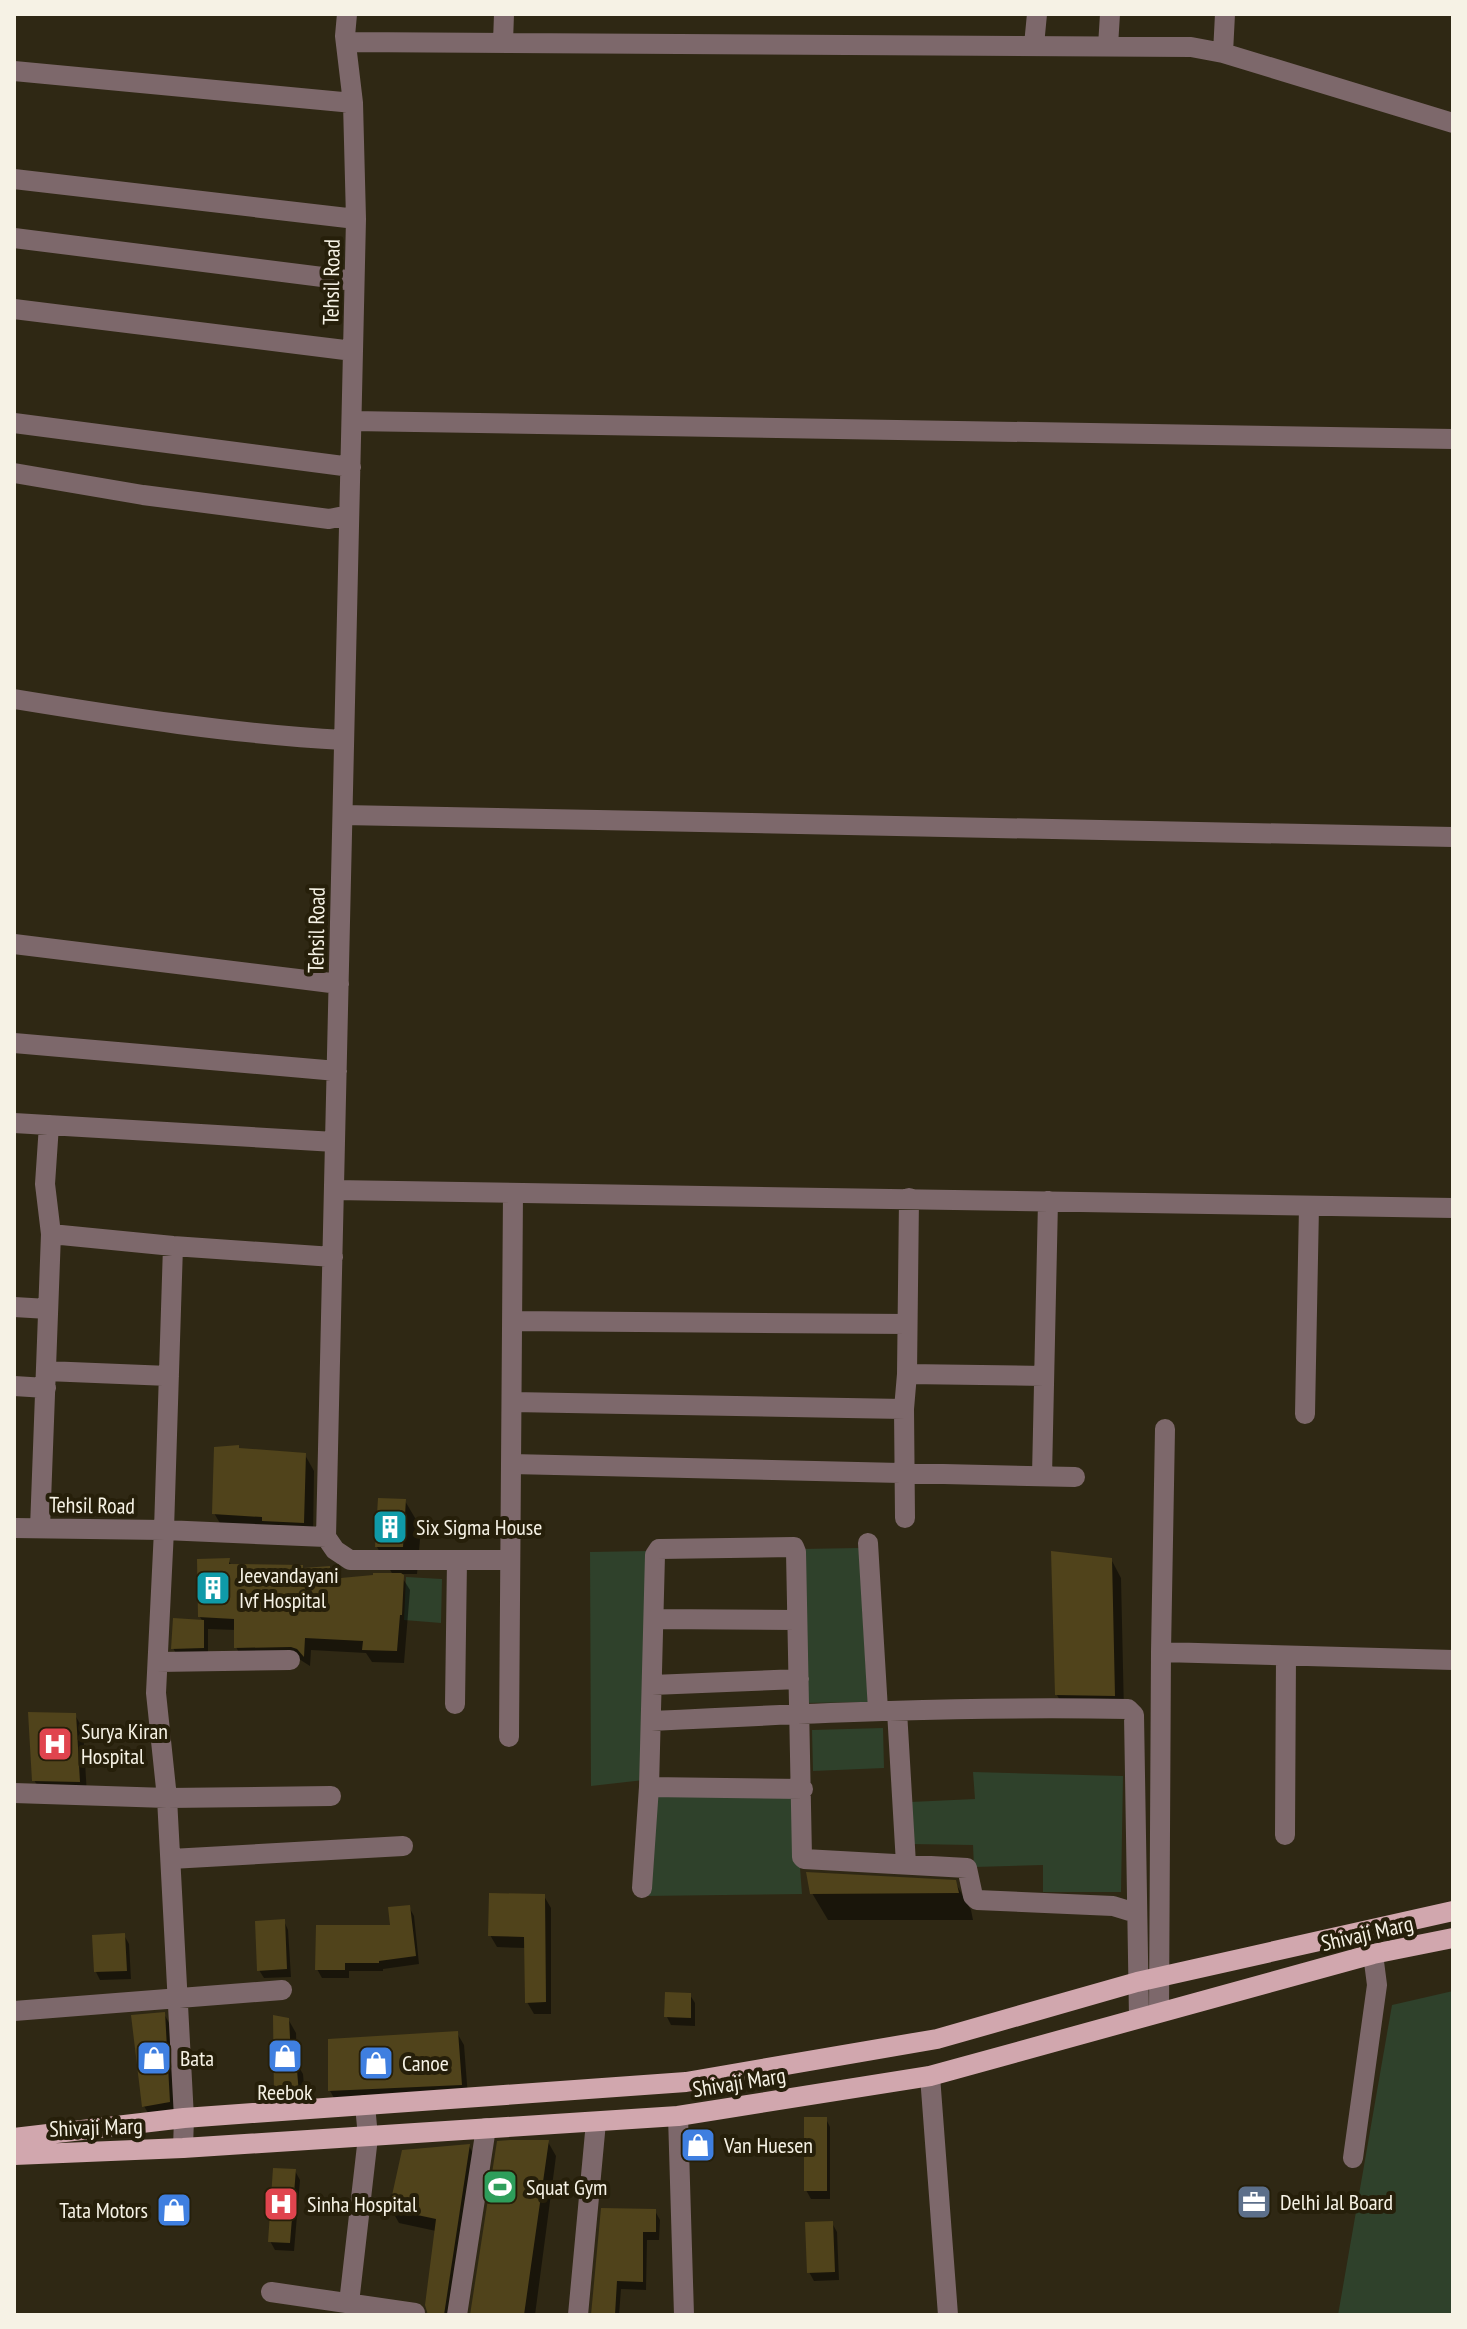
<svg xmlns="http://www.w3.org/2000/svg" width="1467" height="2329" font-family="'PT Sans Narrow',sans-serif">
	<rect width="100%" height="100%" fill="#2f2814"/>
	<path fill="#2f412b" d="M859,1548L868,1702L804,1703L800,1549Z
		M648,1551L644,1780L591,1786L590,1552Z
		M406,1577L442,1579L441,1623L404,1620Z
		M883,1728L884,1768L813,1771L812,1730Z
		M973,1772L1123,1776L1121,1892H1043V1865L974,1867L973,1845L909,1844L910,1802L975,1799Z
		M641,1787H794L802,1894L643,1896Z
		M1453,1991V2315H1338L1392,2005Z"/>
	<path fill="#0007" d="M240,1450L305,1455L314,1471L313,1539L224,1530L214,1513Z
		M405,1501L421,1528L417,1574H400L410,1590L404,1663L372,1662L366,1653L311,1650L310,1666L299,1659L243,1660L236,1647V1630L208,1629V1656L178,1657L173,1648L203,1622L200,1617L228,1560L232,1566L303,1570L329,1568L336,1580L393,1575L377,1547Z
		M1111,1559L1121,1578L1124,1713H1067L1057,1695Z
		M75,1715L83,1729L87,1795L42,1793L34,1780Z
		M955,1882L971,1910L973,1920H828L812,1893Z
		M544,1896L551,1908V2014H534L527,2002L526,1948L497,1947L490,1935Z
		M409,1907L414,1916L419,1964L383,1969V1971H349V1978H322L317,1969L392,1927Z
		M284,1921L288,1930L291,1977L264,1978L259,1970Z
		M124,1935L129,1944L131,1979L100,1980L96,1972Z
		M690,1995L695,2003V2026L671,2025L667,2017Z
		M164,2014L172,2028L177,2116L152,2120L144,2106Z
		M288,2019L296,2033L297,2064L303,2074L306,2108L284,2110L276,2097Z
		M457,2033L464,2045L468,2097L337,2103L330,2091Z
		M826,2119L830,2127V2199H811L806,2190Z
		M548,2142L556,2156L535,2315H472Z
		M469,2146L477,2160L453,2315H430L436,2231L399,2223L391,2209Z
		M295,2171L300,2180L294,2251L275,2250L270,2241Z
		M655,2211L660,2220L659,2240H647L646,2290L621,2289L619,2315H592Z
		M832,2223L837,2232L839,2280L814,2281L809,2272Z"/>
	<path fill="#50431b" d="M239,1445V1448L306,1453L304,1523L262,1521V1517L212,1514L214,1447Z
		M378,1498L406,1499L403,1547H375Z
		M1051,1551L1112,1558L1115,1696L1055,1695Z
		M230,1558L229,1564L303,1565V1568L330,1566V1579L373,1575V1573H401L404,1575L402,1615H400L397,1651L362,1650L363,1641L305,1638L304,1657L297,1649L291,1647L234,1648V1619L198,1617L197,1559Z
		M173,1618L204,1620V1648L171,1649Z
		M28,1712L76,1713L80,1782L32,1781Z
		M806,1872L956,1880L959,1893L810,1894Z
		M489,1893L545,1894L546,2002L525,2003L524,1937L488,1936Z
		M410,1905L416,1956L379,1961V1963H345V1970H315L316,1925H390L388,1907Z
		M285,1919L287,1969L257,1971L255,1921Z
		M125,1933L127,1971L94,1972L92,1935Z
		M665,1992L691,1993V2018L664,2017Z
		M165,2012L170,2102L142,2107L131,2015Z
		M273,2015L289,2018L291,2058H296L299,2094L274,2097Z
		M458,2031L462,2085L328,2091V2039Z
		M804,2117H827V2191H804Z
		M510,2140H549L524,2315H470L497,2141Z
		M470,2144L444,2315H428L425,2305L436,2219L389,2209L402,2150Z
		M273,2168L296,2169L290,2243L268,2242Z
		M601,2208L656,2209V2232H643V2282L617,2281L615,2315H591Z
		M833,2221L835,2272L807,2273L805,2222Z"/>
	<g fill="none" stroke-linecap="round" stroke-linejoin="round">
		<path stroke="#7d686b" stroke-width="20" d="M347,42L1191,47L1223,53L1453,123
			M503,42L504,14
			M1034,45L1037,14
			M1108,46L1110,14
			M1223,53L1225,14
			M14,71L353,103
			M14,179L356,219
			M14,238L354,281
			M14,309L353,351
			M352,421L1453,439
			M14,423L351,467
			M14,473L143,495L329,519L349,515
			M14,699C124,717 233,734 344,740
			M343,815L1453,837
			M14,944L339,984
			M14,1043L337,1071
			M14,1123L335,1142
			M334,1190L1453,1208
			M51,1234L173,1246L333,1257
			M173,1246L164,1530L156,1693L167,1798L184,2118L183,2148
			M14,1307L48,1309
			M512,1321L907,1324
			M46,1371L169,1376
			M907,1374L1044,1376
			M14,1386L46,1388
			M512,1402L904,1409
			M1305,1414L1309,1206
			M511,1464L1075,1477
			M1042,1476L1048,1201
			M905,1518L904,1409L907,1374L909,1198
			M14,1528L164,1530L326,1537
			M40,1528L51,1234L45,1184L49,1125
			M326,1537L356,219L353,103L345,36L347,14
			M326,1537L335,1550L350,1560H509
			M868,1543L878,1710
			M654,1619L797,1620
			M1161,1652L1165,1429
			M158,1662L290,1660
			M652,1685L799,1679
			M455,1704L457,1560
			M897,1711L906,1864
			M651,1721C810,1713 969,1706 1128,1709L1134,1715L1139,2017
			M509,1737L513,1193
			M803,1789L649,1787L655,1555L659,1549L794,1547L796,1552L802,1857L804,1859L967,1868L973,1896L977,1900L1113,1906L1136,1913
			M14,1793L167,1798L331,1796
			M1285,1835L1286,1656
			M171,1859L403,1846
			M642,1888L649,1787
			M14,2011L282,1990
			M1159,2012L1161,1652L1453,1660
			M930,2076L948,2315
			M678,2116L684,2315
			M1353,2158L1377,1985L1373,1954
			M271,2292L415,2313
			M349,2303L368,2137L365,2105
			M457,2315L486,2128
			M578,2315L596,2122"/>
		<path stroke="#d1a7ae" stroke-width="20" d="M14,2138L184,2118L686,2082L937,2039L1137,1982L1453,1911
			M14,2155L183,2148L678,2116L930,2076L1373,1954L1453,1938"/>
	</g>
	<defs>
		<symbol id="building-square" viewBox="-11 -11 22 22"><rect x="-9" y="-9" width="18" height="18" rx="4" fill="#0f9aa8" stroke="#261f0a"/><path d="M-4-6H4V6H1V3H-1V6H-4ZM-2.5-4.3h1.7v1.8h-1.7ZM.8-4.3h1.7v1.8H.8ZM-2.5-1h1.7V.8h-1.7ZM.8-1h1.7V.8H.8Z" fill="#fff"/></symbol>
		<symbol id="hospital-square" viewBox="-11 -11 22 22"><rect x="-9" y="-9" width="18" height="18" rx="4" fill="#e0444e" stroke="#261f0a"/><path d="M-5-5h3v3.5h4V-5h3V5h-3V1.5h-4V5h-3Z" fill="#fff"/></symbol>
		<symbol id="shop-square" viewBox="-11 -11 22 22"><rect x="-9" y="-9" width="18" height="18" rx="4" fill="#3f7fe0" stroke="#261f0a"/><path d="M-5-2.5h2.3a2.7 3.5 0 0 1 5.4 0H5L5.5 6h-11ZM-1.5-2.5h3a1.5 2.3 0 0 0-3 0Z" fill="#fff"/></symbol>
		<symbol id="stadium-square" viewBox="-11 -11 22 22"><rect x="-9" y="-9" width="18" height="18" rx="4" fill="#2e9e5b" stroke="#261f0a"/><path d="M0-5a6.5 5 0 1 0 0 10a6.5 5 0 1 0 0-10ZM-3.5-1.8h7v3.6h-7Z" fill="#fff"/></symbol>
		<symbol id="office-square" viewBox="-11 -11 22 22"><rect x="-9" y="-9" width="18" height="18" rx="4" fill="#5c6f8a" stroke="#261f0a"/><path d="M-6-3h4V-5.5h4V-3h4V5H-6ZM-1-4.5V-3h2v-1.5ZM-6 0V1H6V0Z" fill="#fff"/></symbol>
	</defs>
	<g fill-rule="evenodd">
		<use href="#building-square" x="370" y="1507" width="40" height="40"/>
		<use href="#building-square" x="193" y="1568" width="40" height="40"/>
		<use href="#hospital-square" x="35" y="1724" width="40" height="40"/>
		<use href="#shop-square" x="265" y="2036" width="40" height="40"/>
		<use href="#shop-square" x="134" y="2038" width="40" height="40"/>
		<use href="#shop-square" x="356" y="2043" width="40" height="40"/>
		<use href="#shop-square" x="678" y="2125" width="40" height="40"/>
		<use href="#stadium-square" x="480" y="2167" width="40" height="40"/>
		<use href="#office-square" x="1234" y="2182" width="40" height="40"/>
		<use href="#hospital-square" x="261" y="2184" width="40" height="40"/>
		<use href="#shop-square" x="154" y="2190" width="40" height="40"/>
	</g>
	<g text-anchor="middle" stroke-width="8" stroke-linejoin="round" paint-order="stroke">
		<g font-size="22" fill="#f6f2e5" stroke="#261f0a">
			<text transform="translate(331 282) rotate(-89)" y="8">Tehsil Road</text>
			<text transform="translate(316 930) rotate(-89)" y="8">Tehsil Road</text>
			<text transform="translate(92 1505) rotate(1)" y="8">Tehsil Road</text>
			<text transform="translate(1367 1933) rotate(-13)" y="8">Shivaji Marg</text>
			<text transform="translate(739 2082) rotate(-9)" y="8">Shivaji Marg</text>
			<text transform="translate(96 2127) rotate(-2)" y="8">Shivaji Marg</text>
		</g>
		<g font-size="22" fill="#f6f2e5" stroke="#261f0a" text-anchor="start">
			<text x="416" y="1535">Six Sigma House</text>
			<text x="239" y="1583">Jeevandayani<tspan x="239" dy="25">Ivf Hospital</tspan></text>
			<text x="81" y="1739">Surya Kiran<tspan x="81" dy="25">Hospital</tspan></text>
			<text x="180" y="2066">Bata</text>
			<text x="402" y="2071">Canoe</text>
			<text x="285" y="2100" text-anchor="middle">Reebok</text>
			<text x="724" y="2153">Van Huesen</text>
			<text x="526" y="2195">Squat Gym</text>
			<text x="1280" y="2210">Delhi Jal Board</text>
			<text x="307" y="2212">Sinha Hospital</text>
			<text x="148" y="2218" text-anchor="end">Tata Motors</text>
		</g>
	</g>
	<rect width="1467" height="2329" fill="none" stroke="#f6f2e5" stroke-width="32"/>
</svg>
